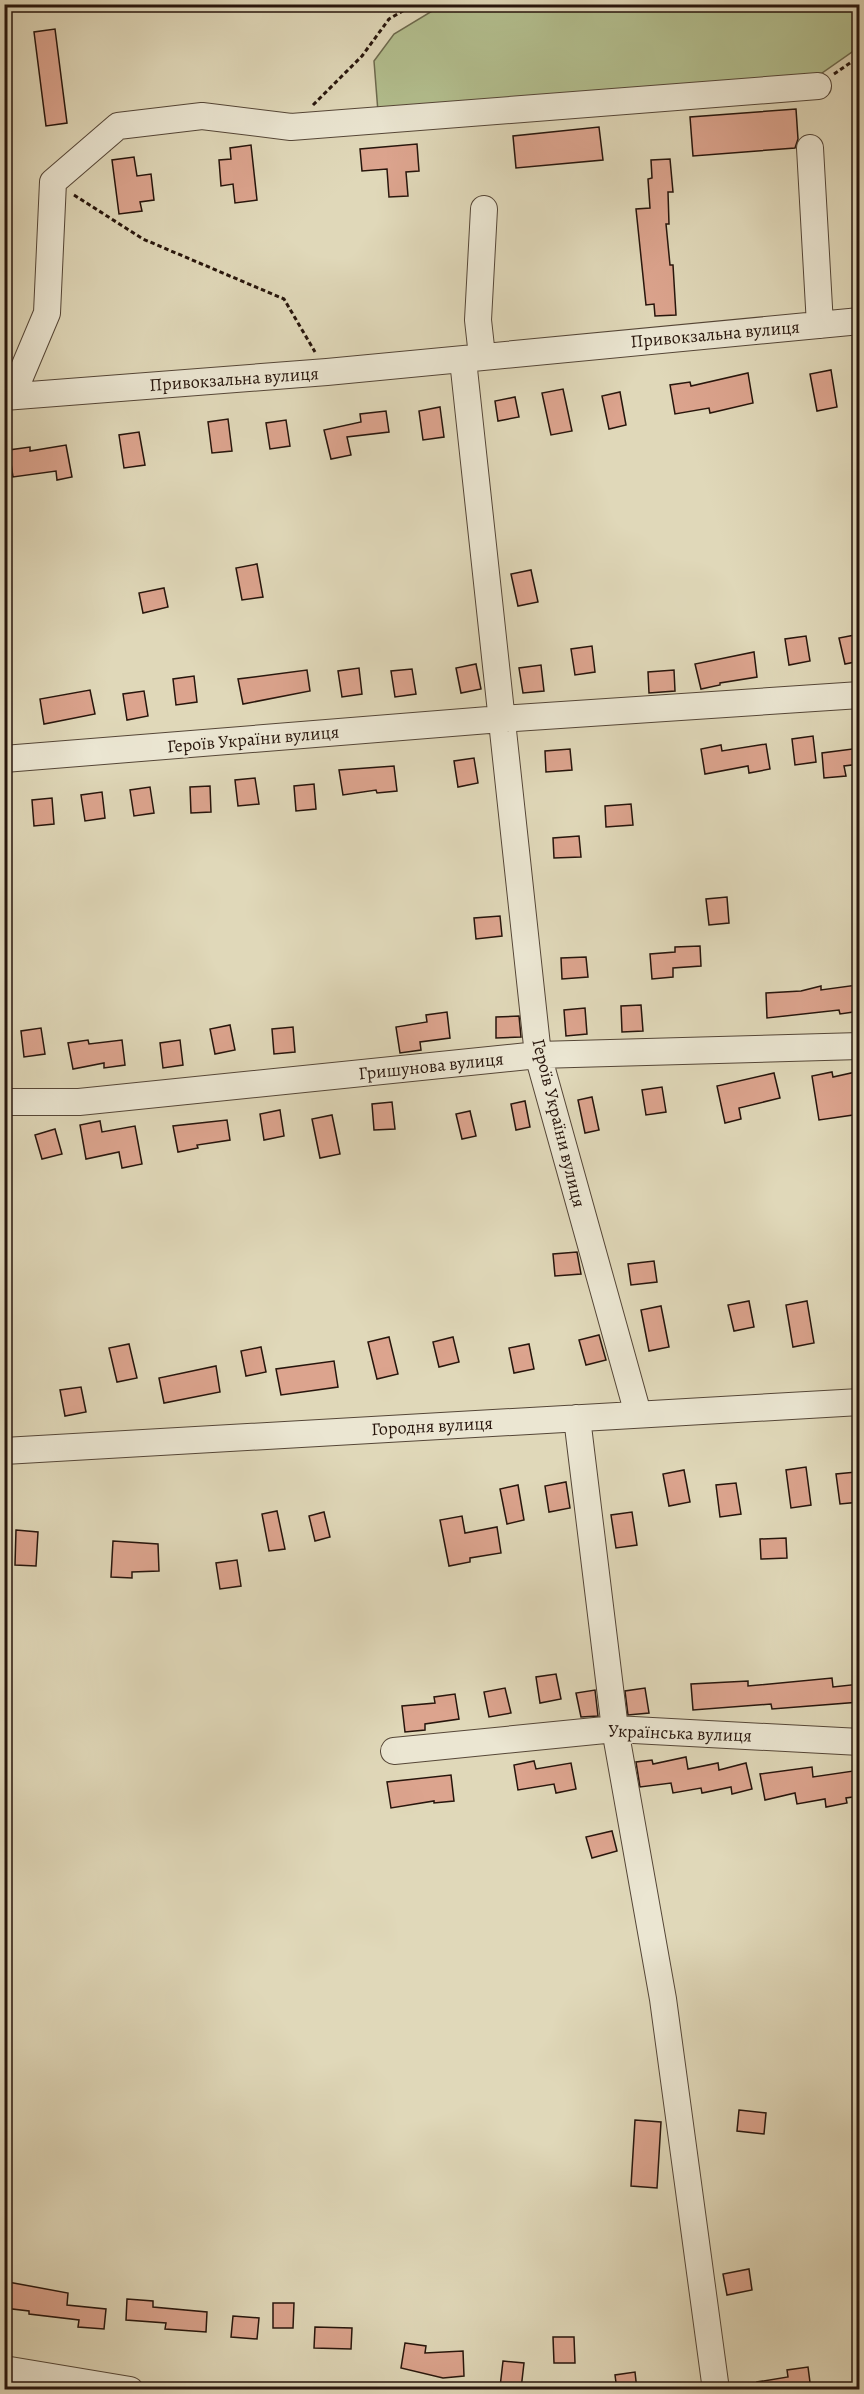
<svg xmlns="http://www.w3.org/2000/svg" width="864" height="2394" font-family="Alegreya,serif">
	<rect width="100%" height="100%" fill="#e0d8b9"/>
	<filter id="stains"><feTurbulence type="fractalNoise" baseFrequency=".00333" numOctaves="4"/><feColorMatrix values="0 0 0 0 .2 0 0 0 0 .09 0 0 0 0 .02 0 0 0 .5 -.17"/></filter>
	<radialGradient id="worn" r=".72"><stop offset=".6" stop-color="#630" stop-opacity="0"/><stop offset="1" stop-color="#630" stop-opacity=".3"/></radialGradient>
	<path fill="#b3bf8f" stroke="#6d6a4e" stroke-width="1.5" d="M442,5H859V47L812,80L378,112L374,61L394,34Z"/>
	<path fill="#dca48e" stroke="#27150c" stroke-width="1.5" d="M55,29L67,123L46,126L34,32Z
		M796,109L798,139L795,148L693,156L690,117Z
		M599,127L603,160L516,168L513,136Z
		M417,144L419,171L406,172L408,196L389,197L387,169L362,171L360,149Z
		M251,145L257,200L235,203L233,184L221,186L219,160L231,159L230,148Z
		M134,157L137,176L151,174L154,200L140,202L142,211L119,214L112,160Z
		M670,159L673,192H668L669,224H666L670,265H673L676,315L655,316L654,304L646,305L636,209L650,208L648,179L652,178L651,160Z
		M831,370L837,407L817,411L810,374Z
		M748,373L753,403L710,413L709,408L675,414L670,385L690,382L691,386Z
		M563,389L572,431L551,435L542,393Z
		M620,392L626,425L609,429L602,396Z
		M515,397L519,417L498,421L495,401Z
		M440,407L444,437L423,440L419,411Z
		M386,411L389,432L347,437L351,455L331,459L324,430L361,422L360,414Z
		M228,419L232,451L212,453L208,422Z
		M286,420L290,446L270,449L266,423Z
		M139,432L145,465L124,468L119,435Z
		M66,445L72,477L57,480L56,471L13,477L9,450L30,447V451Z
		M257,564L263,597L242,600L236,568Z
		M531,570L538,602L518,606L511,574Z
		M164,588L168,607L143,613L139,593Z
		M860,634V661L845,664L839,638Z
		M806,636L810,661L789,665L785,639Z
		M592,646L595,672L575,675L571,649Z
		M754,652L757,677L720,683V685L701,689L695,664Z
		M476,664L481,689L461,693L456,668Z
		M541,665L544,691L523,693L519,668Z
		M359,668L362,694L342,697L338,671Z
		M412,669L416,694L395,697L391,671Z
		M307,670L310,691L243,704L238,679Z
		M674,670L675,691L649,693L648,672Z
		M194,676L197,702L176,705L173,679Z
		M90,690L95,714L44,724L40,699Z
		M144,691L148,716L127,720L123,694Z
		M813,736L816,762L795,765L792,739Z
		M766,744L770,769L749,773L748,766L705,774L701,749L721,745L722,751Z
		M860,748V764L844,766L846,776L824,778L822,753Z
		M570,749L572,770L546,772L545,751Z
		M474,758L478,783L458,787L454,761Z
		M394,766L397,791L377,793L376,790L343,795L339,770Z
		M255,778L259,804L238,806L235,780Z
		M314,784L316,809L296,811L294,786Z
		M210,786L211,812L191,813L190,787Z
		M150,787L154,813L134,816L130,790Z
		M102,792L105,818L85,821L81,795Z
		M52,798L54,824L34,826L32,800Z
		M631,804L633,825L606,827L605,806Z
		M579,836L581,857L554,858L553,838Z
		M727,897L729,923L709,925L706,899Z
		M500,916L502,936L476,939L474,918Z
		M700,946L701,966L673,968V977L652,979L650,954L675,952V947Z
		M586,957L588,977L562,979L561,958Z
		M857,985L860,1011L840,1014L839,1010L767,1018L766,993L801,991L821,986V990Z
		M641,1005L643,1031L622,1032L621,1006Z
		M585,1008L587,1034L566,1036L564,1010Z
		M447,1012L450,1038L420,1042L421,1050L400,1053L396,1027L427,1022L426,1015Z
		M519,1016L521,1037L496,1038V1017Z
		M230,1025L235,1050L215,1054L210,1029Z
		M293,1027L295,1052L274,1054L272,1029Z
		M41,1028L45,1054L24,1057L21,1031Z
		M88,1040L89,1044L122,1040L125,1065L104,1068V1063L73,1069L68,1043Z
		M180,1040L183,1065L163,1068L160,1043Z
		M860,1071V1114L819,1120L812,1076L832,1072L833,1077Z
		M774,1073L780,1098L739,1108L741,1119L725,1123L717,1086Z
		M662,1087L666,1112L646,1115L642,1090Z
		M592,1097L599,1130L585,1133L578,1100Z
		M525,1101L530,1127L516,1130L511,1104Z
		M392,1102L395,1129L374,1130L372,1104Z
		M280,1110L284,1136L264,1140L260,1114Z
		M470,1111L476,1136L462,1139L456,1114Z
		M332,1115L340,1154L320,1158L312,1119Z
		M227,1120L230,1140L197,1145L198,1148L178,1152L173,1126Z
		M100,1121L102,1132L135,1126L142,1164L122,1168L119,1152L86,1159L80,1125Z
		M55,1129L62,1154L42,1159L35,1135Z
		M577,1252L581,1274L555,1276L553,1254Z
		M654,1261L657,1282L631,1285L628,1264Z
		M749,1301L754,1327L734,1331L728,1305Z
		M807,1301L814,1343L793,1347L786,1305Z
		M661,1306L669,1347L649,1351L641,1310Z
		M599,1335L606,1360L586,1365L579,1340Z
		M389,1337L398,1374L377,1379L368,1342Z
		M453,1337L459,1362L439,1367L433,1342Z
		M129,1344L137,1378L117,1382L109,1348Z
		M529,1344L534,1369L514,1373L509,1348Z
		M261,1347L266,1372L246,1376L241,1351Z
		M334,1361L338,1387L281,1395L276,1369Z
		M216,1366L220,1392L164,1403L159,1378Z
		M81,1387L86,1412L65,1416L60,1390Z
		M806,1467L811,1505L791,1508L786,1470Z
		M684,1470L690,1502L669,1506L663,1474Z
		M856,1472L860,1502L840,1504L836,1474Z
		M566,1482L570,1508L549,1512L545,1486Z
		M736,1483L741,1514L720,1517L716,1485Z
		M518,1485L524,1520L507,1524L500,1489Z
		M277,1511L285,1549L269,1551L262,1514Z
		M324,1512L330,1537L315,1541L309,1516Z
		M632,1512L637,1545L616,1548L611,1515Z
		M462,1516L465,1533L497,1527L501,1553L470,1558V1562L449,1566L440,1520Z
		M16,1530L38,1532L36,1566L15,1565Z
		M786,1538L787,1558L761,1559L760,1539Z
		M113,1541L158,1544L159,1571L132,1572V1578L111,1577Z
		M237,1560L241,1586L220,1589L216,1563Z
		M556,1674L561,1699L540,1703L536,1677Z
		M832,1678L833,1687L860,1684V1702L772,1709L771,1704L693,1710L691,1684L748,1681V1686Z
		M505,1688L511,1713L489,1717L484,1692Z
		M645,1688L649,1713L628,1715L625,1691Z
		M595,1690L598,1716L581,1717L576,1693Z
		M455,1694L459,1719L425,1724V1730L405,1732L402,1706L435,1703L434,1697Z
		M686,1757L688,1769L718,1763L719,1770L746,1763L752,1789L732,1794L731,1787L702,1793L701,1788L673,1793L671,1783L640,1787L636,1762L652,1760L653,1764Z
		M534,1761L536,1769L571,1763L576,1789L556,1793L554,1784L518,1790L514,1765Z
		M812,1767L813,1777L860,1770V1796L846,1798L847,1803L826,1807L825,1799L797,1804L795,1793L765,1800L760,1774Z
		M451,1775L454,1801L434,1803V1801L391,1808L387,1782Z
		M612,1831L617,1851L592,1858L586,1837Z
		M739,2110L766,2113L764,2134L737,2131Z
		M635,2120L661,2122L657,2188L631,2186Z
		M749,2269L752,2290L727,2295L723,2274Z
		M8,2282L68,2293L67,2305L106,2309L104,2329L78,2327L79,2320L29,2314V2311L4,2308Z
		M127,2299L153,2301V2307L207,2312L206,2332L165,2329L166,2323L126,2320Z
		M273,2303H294L293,2328H273Z
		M233,2316L259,2318L257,2339L231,2337Z
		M315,2327L352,2328L351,2349L314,2348Z
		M553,2337H574L575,2363H554Z
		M405,2343L426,2346L425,2353L463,2351L464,2376L443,2378L401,2368Z
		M503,2361L524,2363L521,2389L500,2387Z
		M808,2367L811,2390H758L757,2382L788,2377L787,2370Z
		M635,2372L637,2390H617L615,2375Z"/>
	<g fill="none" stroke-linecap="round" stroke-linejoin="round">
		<defs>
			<path id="minor" d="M810,148L820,325
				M482,356L478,320L484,209
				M463,360L538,1055L638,1414
				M12,396L47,313L53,182L118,126L202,116L291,127L818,86
				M4,397L327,372L860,321
				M4,759L501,719L860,695
				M4,1102H79L538,1055L860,1046
				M577,1418L615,1729L663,1999L716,2390
				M4,1451L860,1402
				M394,1751L615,1729L860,1742
				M4,2369L130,2390"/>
		</defs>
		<use href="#minor" stroke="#554637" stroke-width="28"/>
		<path stroke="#27150c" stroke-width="3" stroke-dasharray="4.5 3" stroke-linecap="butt" d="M834,74L860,56
			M313,105L362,56L389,19L415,4
			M74,195L143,239L284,299L315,352"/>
		<use href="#minor" stroke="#ebe6d2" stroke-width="26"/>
	</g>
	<g text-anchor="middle" stroke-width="4.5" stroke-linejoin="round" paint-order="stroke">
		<g font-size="18" fill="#27150c" stroke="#ebe6d2">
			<text transform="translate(715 334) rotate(-5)" y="6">Привокзальна вулиця</text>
			<text transform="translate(234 379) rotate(-4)" y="6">Привокзальна вулиця</text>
			<text transform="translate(253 739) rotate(-5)" y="6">Героїв України вулиця</text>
			<text transform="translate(431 1066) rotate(-6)" y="6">Гришунова вулиця</text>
			<text transform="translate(559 1123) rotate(76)" y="6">Героїв України вулиця</text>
			<text transform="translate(432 1426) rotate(-3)" y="6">Городня вулиця</text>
			<text transform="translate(680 1733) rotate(2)" y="6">Українська вулиця</text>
		</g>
	</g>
	<rect width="864" height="2394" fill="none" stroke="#e0d8b9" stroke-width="24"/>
	<rect x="6" y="6" width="852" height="2382" fill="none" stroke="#27150c" stroke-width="3"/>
	<rect x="12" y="12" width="840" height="2370" fill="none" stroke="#27150c" stroke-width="1.5"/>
	<rect width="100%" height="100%" filter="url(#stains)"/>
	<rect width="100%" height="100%" fill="url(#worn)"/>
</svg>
